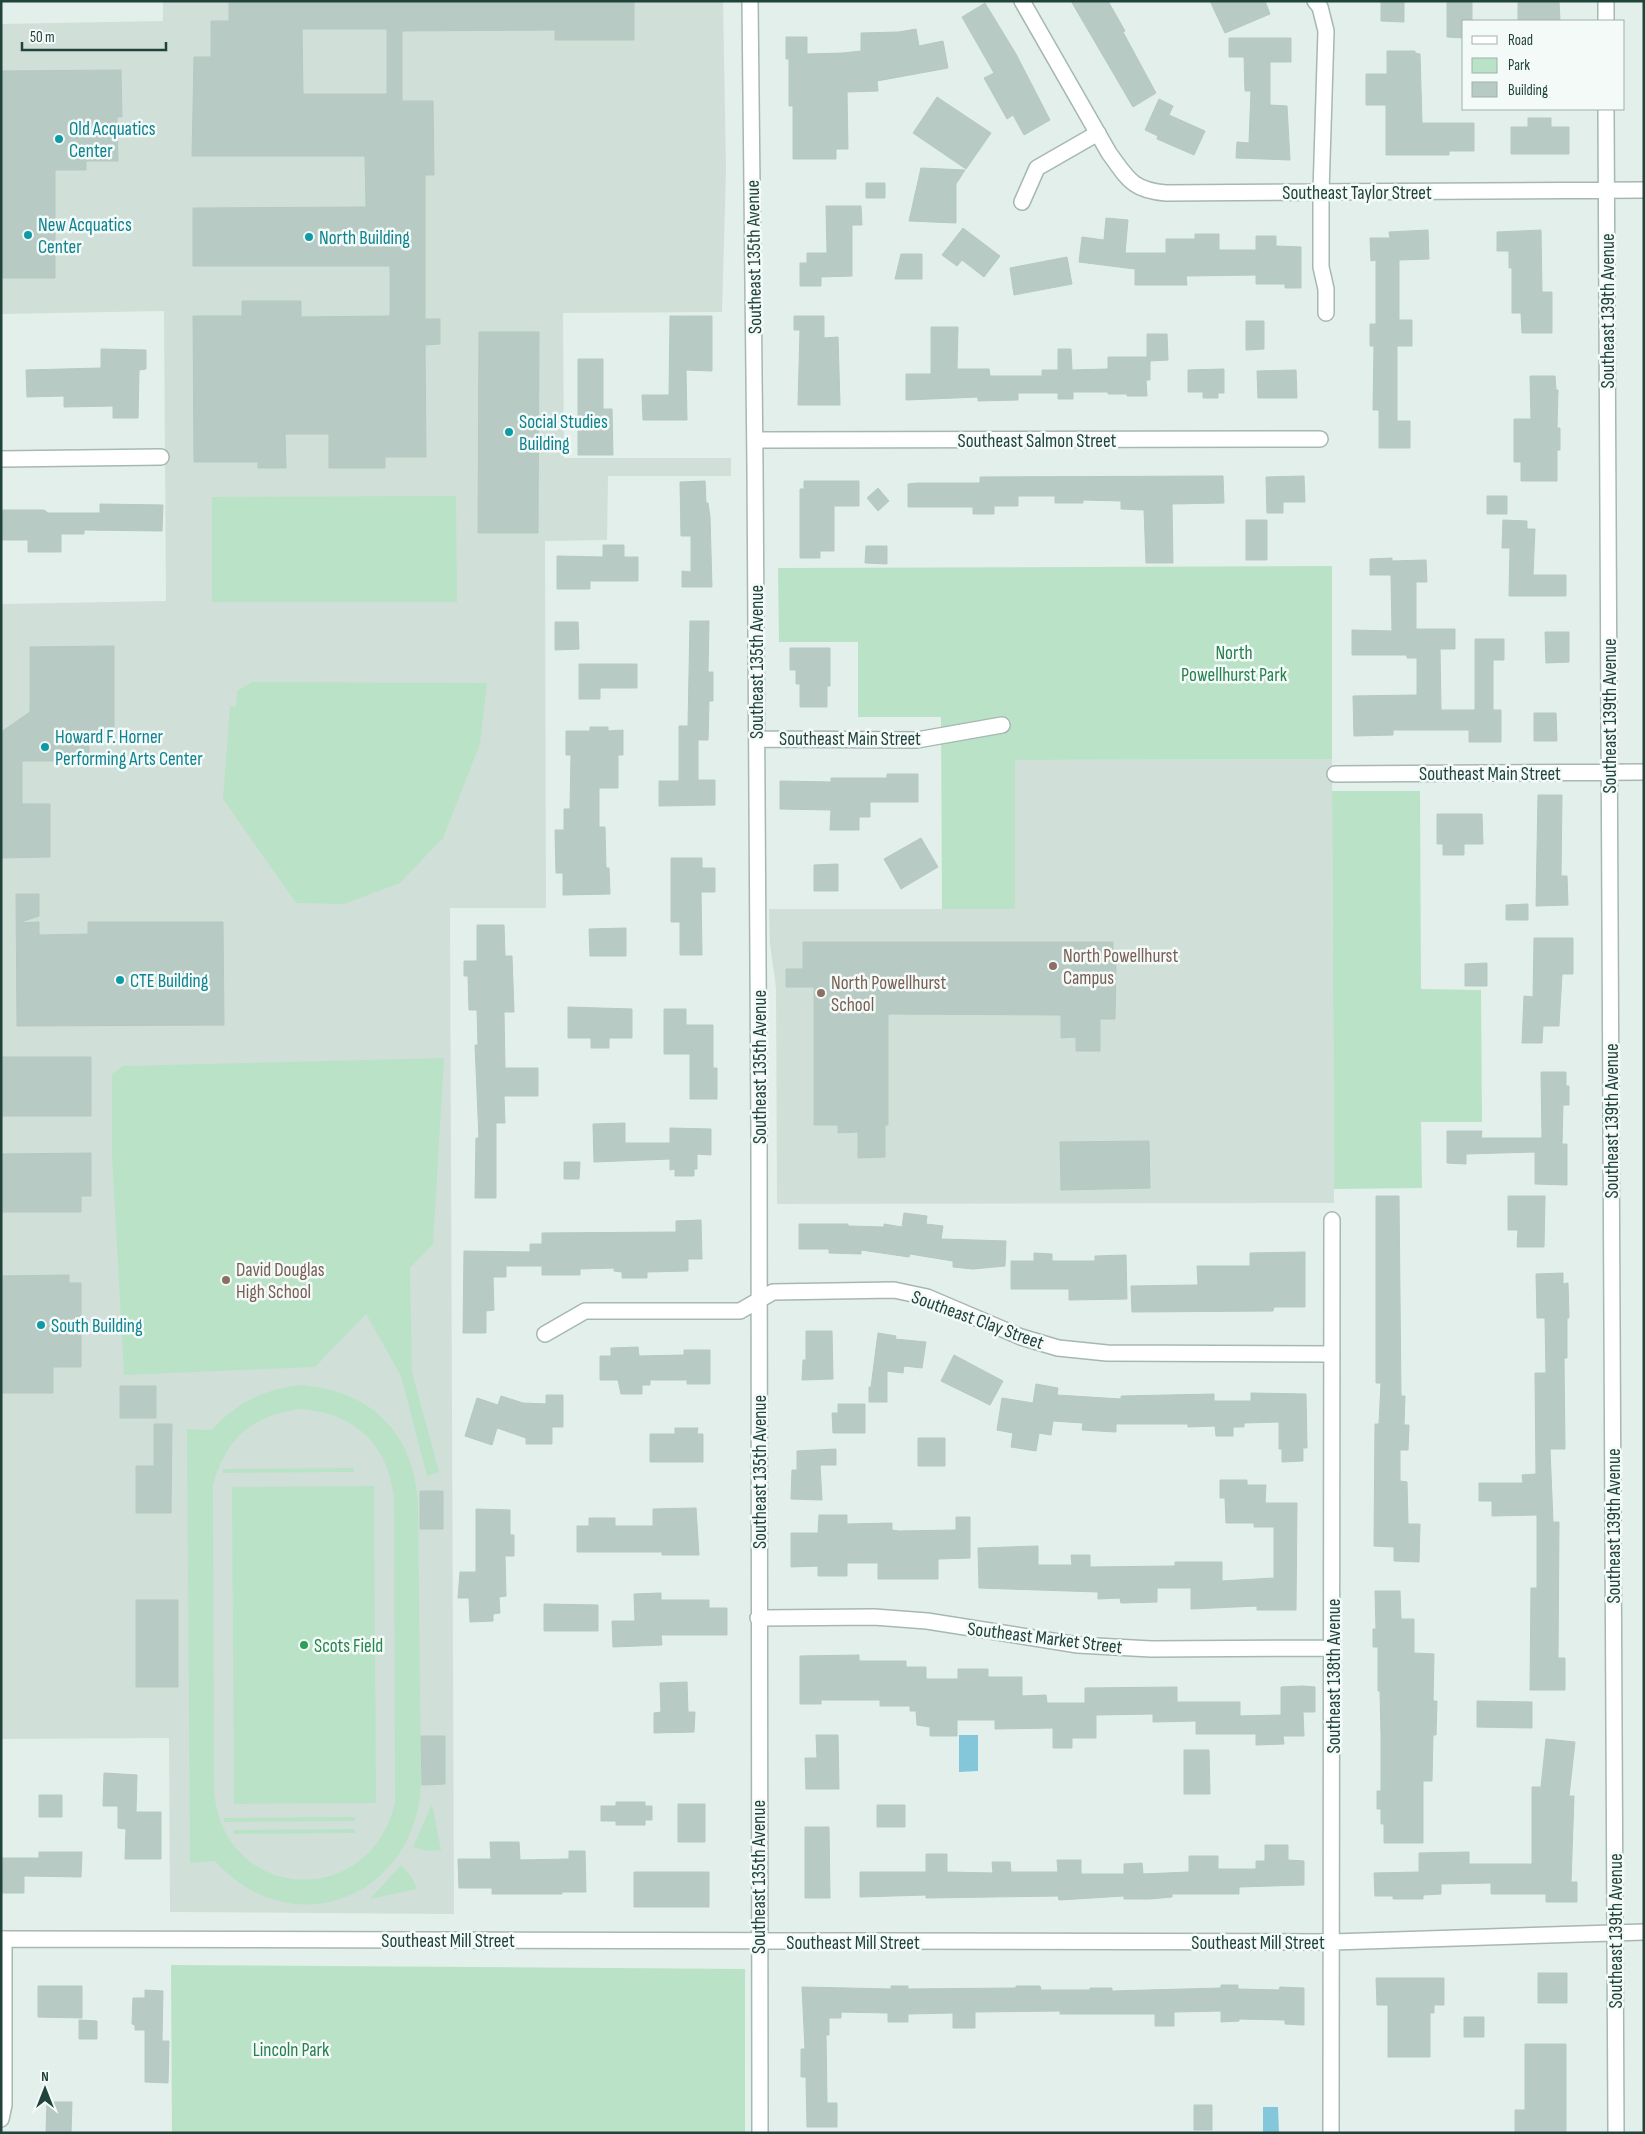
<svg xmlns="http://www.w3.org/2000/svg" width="1645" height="2134" font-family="'Sofia Sans Condensed',sans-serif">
	<rect width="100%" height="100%" fill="#e3efea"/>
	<path fill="#d1dfd9" d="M163,1H723L726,170L722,312L563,313L564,458H731V476H608L607,540L545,541L546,908H450L454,1914L170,1912L169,1738L1,1739V604L166,601L164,311L1,314V24L163,21Z
		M1332,759L1334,1203L777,1204L776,988L770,944L769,909H1015V760Z"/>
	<path fill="#bae2c7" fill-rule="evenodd" d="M456,496L457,602H212V497Z
		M1332,566V759L1015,760V909H942L941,717H858V642H779L778,568Z
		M252,682L487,683L480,744L443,838L400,883L344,904L296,903L223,799L230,706L236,707L237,691Z
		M1332,791H1420L1421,989L1481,990L1482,1122H1421L1422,1188L1334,1189Z
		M444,1058L433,1244L410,1268L412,1372L439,1472L427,1476L401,1376L366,1314L315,1367L124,1375L112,1156V1074L123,1066Z
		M302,1385C371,1392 412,1430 418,1500L421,1788C412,1900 291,1945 215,1861L190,1863L187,1429L212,1430C236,1402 265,1389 302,1385ZM302,1409C356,1414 389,1445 394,1500L395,1803C369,1912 222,1902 214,1790L213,1486C225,1439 253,1414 302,1409Z
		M354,1468V1472L223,1473V1469Z
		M374,1486L376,1803L234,1804L232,1487Z
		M432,1804L441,1850L427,1851L413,1847Z
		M355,1817V1821L224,1822V1818Z
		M355,1829V1833L234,1834V1830Z
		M401,1865L411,1876L417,1889L370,1899Z
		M171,1965L745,1969V2133H172Z"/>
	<path fill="#85c7da" d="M959,1735H978V1771L959,1772Z
		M1263,2107H1278L1279,2133H1263Z"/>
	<path fill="#b8cac4" stroke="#b5c9c2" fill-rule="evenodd" d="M229,1H634V40H555V30L402,31V101H433L434,175H425V319H440V344L425,345L426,457H385V468H329V434H285L286,468H258V462H194L193,316H242V301H301V317L390,316V266H193V208L366,207L365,156H192L194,57H211V21H229ZM302,29H387V94H303Z
		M1071,1H1108L1125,31L1123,32L1156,93L1133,107Z
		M1210,1H1265L1270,14L1225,33Z
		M1381,1H1404V22L1381,21Z
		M1447,1H1472V21H1464V38L1447,37Z
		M1518,1H1559L1560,21H1518Z
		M985,3L1016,54L1050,120L1024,135L1013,115L1007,119L984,78L994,73L962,17Z
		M916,29L919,46L943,41L948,68L877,81L878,91L847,92L848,149H836V159H793V106H789V59H786V37H807V54L843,53L861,51V33L899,32Z
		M1229,38H1291V62H1270V105L1287,106L1290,160L1236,158L1237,142L1249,143L1251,91H1245L1244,57H1229Z
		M1387,51H1415V53L1420,54L1422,123H1474V151H1449V155H1386V105H1366V74H1387Z
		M121,70L122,117H117L118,161H86V170H55V278H1V71Z
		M937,97L991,133L966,169L913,133Z
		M1159,99L1173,106L1169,115L1205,131L1194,155L1157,139L1158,136L1145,130Z
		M1528,118H1551V127H1569V154H1511V127H1528Z
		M921,168L965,170L956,184V223L909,221Z
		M866,183H885V198H866Z
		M826,206H861L862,225H852V276L821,277V286H800V263H807V253H827Z
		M1106,218L1128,220L1125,253H1166V239H1195V234H1219V250H1256V236H1276V246L1301,247V288H1285V284H1256V275L1186,276L1187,285H1135V269L1079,262L1082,237L1104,240Z
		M963,228L1000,256L984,277L962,260L957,266L942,255Z
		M1428,230L1429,259L1399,260V320H1412V346H1397V421H1410V448H1379V410H1373L1374,346H1370V324H1376V260L1371,261L1370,238H1390L1389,232Z
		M1541,230L1542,292H1552V333H1522L1521,313H1512V268H1509V251H1497V232Z
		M901,254H922V279H895Z
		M1067,257L1072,284L1014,295L1010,268Z
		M670,316H712V371L686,370L687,420H643L642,395H669Z
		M794,316H824V338L838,337L840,405H798L800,330H794Z
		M1246,321H1264V349L1246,350Z
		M931,327H958L957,369H989L990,376H1042V370H1058V349H1071L1072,370L1108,369V357H1147V334H1167L1168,360L1150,361V380H1146L1147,396H1127V394H1108V392H1073V399H1058V393H1018V400L978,401V397L906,400V374H931Z
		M479,332H539L538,533H478Z
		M101,349L146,350V369L139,370L138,418H113V406L64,407V396L27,397L26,370L101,368Z
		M578,359H603V409H612L613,455H578Z
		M1224,369V393H1218V398H1203V392H1188V370Z
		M1296,370L1297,398H1258L1257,371Z
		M1530,376H1555L1556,390H1558L1557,428H1560V450H1557V481H1521V462H1514V419H1531Z
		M1223,476L1224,503L1172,504L1173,563H1146L1144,510L1121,509V501L1083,500V503H1055V496H1018V506H994V514H973V507H908V484L917,483H980V477Z
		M1304,476L1305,502H1283V513H1267L1266,477Z
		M705,481L706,503H708L710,517L712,587H682V571L691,572V536H681L680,482Z
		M804,481H859V506H834V551H820V558H800V489H804Z
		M878,488L889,501L878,511L867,498Z
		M1487,496H1507V514H1487Z
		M100,504L163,505L162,531L84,530V534H61V552H28V540H1V510H44L48,513H100Z
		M1246,520H1267V560H1246Z
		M1503,520L1527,521V529H1535L1533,575H1566V596H1509L1510,548H1502Z
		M603,545H624V557H638V581H590V589H557V556L603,557Z
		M866,546H887V564L865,563Z
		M1392,558V561L1426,560L1427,582H1416V629H1455V649H1440L1441,710H1475V639H1504V660H1493V710H1501V742H1469V730H1393V735L1354,736L1353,696L1417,695V658H1407V655H1352V630L1392,631L1391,575H1370V559Z
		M690,621H709L708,672H713V701H709L708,740H698V780H715V805L659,806V781H679V726H688Z
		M555,622H578L579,649L555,650Z
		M1545,632H1569V662L1546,663Z
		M114,646V731H89V761H22V804H50V857L1,858V732L30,712V647Z
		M790,648H830V686H827V707H800V684H796V670H790Z
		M579,664H637V688H600V699H579Z
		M1534,713H1556L1557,741H1534Z
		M590,727H608V731L623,730V755H618V788H599V827H605L606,868H609L610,894L563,895V873H556L555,830H564V809H570L571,755H566V731H590Z
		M887,774H918V802H870V817H859V830H830L831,810L780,809V781L831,782V778H887Z
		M1538,795H1562L1561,876H1567L1568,905L1536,906Z
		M1437,814H1482L1483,844H1464V855H1443V844H1437Z
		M921,838L938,867L901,889L884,859Z
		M671,858H702V868H715V892H701L702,955H680V922H671Z
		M838,864V891H814V865Z
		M16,894H39V916L18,923L39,922V935L88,934V922H223L224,1025L17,1026Z
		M1528,904V920H1506V905Z
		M477,925H504L505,956H512L514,1012H504L505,1068H538V1096H504L505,1123H496V1198H475L476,1138H479L475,1045H478L477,1010H469L468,976H464V961H477Z
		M626,928V956H590L589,929Z
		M1534,938H1573V974H1562L1559,1026H1543L1542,1043H1522L1524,996L1533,997Z
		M803,942H1113V964H1116L1115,1019H1100V1051H1076V1037L1061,1038V1015L888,1014V1125H885V1157L858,1158V1132L838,1133V1125H814V987H786V969H803Z
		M1487,963V986H1465V964Z
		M568,1007L632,1009V1038H609V1048H591V1038H568Z
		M664,1009H686V1025H713V1068H717V1099H690V1054H664Z
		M1,1057H91V1116H1Z
		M1541,1072H1566V1086H1569V1105H1563L1562,1144H1567V1185L1535,1184V1152L1466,1154V1164L1447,1163V1131H1482L1481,1138H1542Z
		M625,1123V1143H670V1128L711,1129V1155L697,1154V1169H694V1176H675V1169L670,1170V1159L594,1162L593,1124Z
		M1149,1141L1150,1188L1061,1190L1060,1142Z
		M91,1153V1196H81V1212H1V1154Z
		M564,1162H580L579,1179H564Z
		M1376,1196H1399L1401,1396H1405L1404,1425H1409L1408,1450H1400V1481L1407,1482L1408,1524H1420L1419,1562L1394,1561V1547L1374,1546L1375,1424H1379L1381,1383H1376Z
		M1508,1196H1545L1544,1247H1517L1518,1230H1508Z
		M904,1213L927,1216L926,1224L943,1226L941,1239L1006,1241L1005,1266L973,1269L953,1267V1261L910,1254L909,1257L861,1250V1254L829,1253V1249H799V1224H848V1226L884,1227V1224L902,1227Z
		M701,1220L702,1259H688V1271L647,1272V1278H622V1272L614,1271V1268L580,1269V1275H542V1266H506V1277H493L494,1310L486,1311V1333H463L464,1251L530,1252V1244H542V1233L676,1232V1221Z
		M1305,1252V1307H1274L1273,1311L1132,1312L1131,1286L1198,1285L1197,1266H1250V1253Z
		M1034,1253L1052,1254V1261H1095V1256L1126,1255L1127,1299L1069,1300V1289H1011V1261H1034Z
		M1563,1273V1284L1568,1283L1569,1318H1567V1358H1564L1565,1449H1550L1553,1522H1559L1558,1658H1565V1690H1530L1531,1588H1537V1515L1492,1516V1501H1479V1483H1523L1522,1475L1536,1474L1535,1373H1546L1545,1318H1537L1536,1274Z
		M69,1275V1283H81V1367H53V1393H1V1276Z
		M806,1331H832L833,1379L802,1380L803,1360H806Z
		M878,1333L896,1336L895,1339L926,1342L922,1368L904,1366L903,1373L887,1371V1402H869V1387H871Z
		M638,1347L639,1356L684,1355V1350H710V1384H687V1380H650V1385H642V1394H621L618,1380H600V1356H611V1348Z
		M954,1355L1003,1381L990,1405L941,1381Z
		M1036,1384L1058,1388L1057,1395L1121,1399V1396L1214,1394V1401H1251V1393L1306,1394L1307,1448H1303V1461L1282,1462V1449H1279V1422L1244,1423V1427H1233V1436H1216L1215,1426L1188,1427V1424H1116V1432L1082,1430L1083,1423L1053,1421L1051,1435L1039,1433L1036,1451L1011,1447L1013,1433L997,1430L1002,1398L1033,1403Z
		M120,1386H156V1418H120Z
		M546,1395H563V1427H552V1444H526V1438L497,1428L492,1445L465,1436L477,1398L498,1405L501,1396L523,1403L546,1404Z
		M838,1404H865V1433H833L832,1413H838Z
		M154,1424H172L171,1513H136V1466H154Z
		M675,1428H698L697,1434H703V1462H650V1434H675Z
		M918,1438H945V1466H918Z
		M836,1449V1465H820L822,1500L791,1499L792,1470H797V1451Z
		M1220,1480H1247V1485H1266L1265,1503H1297L1296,1610H1257V1606L1191,1609V1588H1157V1602L1121,1603L1120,1598L1098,1599V1592L979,1588L978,1548L1038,1546V1565H1072L1071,1555H1090V1567L1175,1566V1562H1222V1581L1274,1578V1527H1254V1523H1226L1225,1498H1220Z
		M420,1491H443V1529H420Z
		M696,1508L699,1555H662V1552H577V1526H589V1518H615V1526H653V1509Z
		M476,1509L510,1510V1535H514V1556H505L506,1596L499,1597L500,1613L493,1614V1621L470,1622L469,1598H458L460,1572H476Z
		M819,1515H847V1524L892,1523V1530L899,1531L956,1530V1517H970V1558L938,1559V1579H878V1563H847V1576H818V1566L791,1567V1533H818Z
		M1375,1591H1400L1401,1619H1414V1653L1434,1654L1433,1701H1437L1436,1735H1433L1432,1781H1423V1843H1384V1824H1381V1809H1377V1791H1381V1735L1380,1691H1378V1647H1373V1629H1376Z
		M661,1593V1600H709V1608H727V1635H661L662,1645L613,1647L612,1621H635L634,1594Z
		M136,1600H178V1687H136Z
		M544,1604L598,1605V1631H544Z
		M859,1655V1661H906V1667H926V1679H958V1669H988V1677H1022V1696L1046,1695L1047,1703H1085V1688L1177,1687V1702H1240V1716L1281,1715V1687L1303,1686L1315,1687V1712H1303L1304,1736H1283L1284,1744L1256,1745V1734H1196V1721L1153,1722V1714L1096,1715V1738H1072V1748H1053V1728L995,1729V1720H957V1736H930V1727L917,1725L916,1711H910V1706H880V1700H821V1704H800V1656Z
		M687,1682L688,1712H695L694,1732L654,1733V1713L661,1712L660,1683Z
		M1477,1701L1532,1702V1728L1477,1727Z
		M816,1735H838L839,1789H806L805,1758H817Z
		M421,1736H445V1784L422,1785Z
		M1546,1739L1575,1742L1569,1796H1574L1571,1882H1577V1902H1546V1894H1491V1883L1441,1884V1894L1423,1895V1899H1393V1896H1375L1374,1873L1419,1872V1853L1469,1852V1864H1532V1787H1541Z
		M1184,1750H1209L1210,1794H1184Z
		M104,1773L137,1775L136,1812H161V1859H125L126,1829L118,1828V1806H103Z
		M39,1795H62V1817H39Z
		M616,1802H645V1806H652V1820H645V1825H616V1821H601V1806H616Z
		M678,1804H705V1842H678Z
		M877,1805H905V1827H877Z
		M805,1827H829L830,1898H805Z
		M490,1842H519L520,1860L569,1859V1851H585L586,1892H562V1894H492V1888H459L458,1859H491Z
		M1265,1845H1288V1860L1304,1861V1885L1239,1887V1894H1172V1897L1149,1899H1124V1896L1059,1900L1058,1896L926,1898V1895L860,1897V1872H926V1854H947V1872L993,1873L992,1862H1010L1011,1872H1058L1057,1860H1081V1874H1124V1864L1142,1863L1143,1874L1189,1872V1856H1218V1869H1256V1861H1265Z
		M39,1852H82L81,1877L24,1876V1893H2L1,1858H39Z
		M634,1872H709V1907H634Z
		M1538,1973H1567V2003H1538Z
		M1376,1978H1444V2005H1434V2013H1430V2057H1388V2005H1377Z
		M1221,1985H1238V1989L1279,1990L1280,1987L1304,1988V2025L1285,2024V2020L1239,2019V2021L1221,2022V2011L1174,2012V2026H1155V2014H1060V2011L975,2012V2028H953V2013L908,2014V2022H888V2013L841,2012V2018H829V2035H826L827,2103H837V2127H807L806,2077H801V2049H805L802,1987L891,1989V1986H908V1989L1016,1988V1986H1040L1041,1990H1090V1988H1112V1991L1221,1988Z
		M38,1986H82V2018L38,2017Z
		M145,1990L163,1991L162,2041H169L168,2083L145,2082V2030H135V2025L132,2024L133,1998H145Z
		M1464,2017H1484V2037H1464Z
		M79,2020L97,2021V2039H79Z
		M1525,2044H1566V2133L1515,2132V2110H1525Z
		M47,2102H72L71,2133H46Z
		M1194,2105H1212V2130H1194Z"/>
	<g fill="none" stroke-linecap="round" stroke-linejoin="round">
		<defs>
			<path id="street" d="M750,1L755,467L759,1129L760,2133
				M1022,1L1109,153C1128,179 1132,190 1166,193L1644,190
				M1315,1L1320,7L1326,31L1321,192V267L1326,289V313
				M1606,21V1
				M1606,109L1616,2133
				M1022,202L1037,168L1098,133
				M755,440L1320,439
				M1,459L161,457
				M757,739L917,740L1002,725
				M1335,774L1644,772
				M545,1334L585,1311H740L773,1292L894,1290L927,1297L1021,1337L1058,1348L1107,1353L1332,1354
				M758,1618L874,1617L927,1621L1078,1645L1151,1649L1333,1648
				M1,1939L1333,1942L1644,1932
				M1,2119L4,2105V1939
				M1331,2133L1332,1220"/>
		</defs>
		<use href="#street" stroke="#a5b8b2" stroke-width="18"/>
		<use href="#street" stroke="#fff" stroke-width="15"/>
	</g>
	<g fill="#0f9aa8" stroke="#f4faf8" stroke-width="2">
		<circle cx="59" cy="139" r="5"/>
		<circle cx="28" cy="235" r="5"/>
		<circle cx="309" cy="237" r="5"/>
		<circle cx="509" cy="432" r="5"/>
		<circle cx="45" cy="747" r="5"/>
		<circle cx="120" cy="980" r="5"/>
		<circle cx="41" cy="1325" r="5"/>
	</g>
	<g fill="#8d6e63" stroke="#f4faf8" stroke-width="2">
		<circle cx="1053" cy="966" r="5"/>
		<circle cx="821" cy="993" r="5"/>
		<circle cx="226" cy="1280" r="5"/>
	</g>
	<circle fill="#2e9e5b" stroke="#f4faf8" stroke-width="2" cx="304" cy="1645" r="5"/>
	<g text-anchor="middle" stroke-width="5" stroke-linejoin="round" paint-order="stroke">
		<g font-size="19" fill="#0d838f" stroke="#f4faf8" text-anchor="start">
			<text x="69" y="135">Old Acquatics<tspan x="69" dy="22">Center</tspan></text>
			<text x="38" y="231">New Acquatics<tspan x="38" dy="22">Center</tspan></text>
			<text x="319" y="244">North Building</text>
			<text x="519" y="428">Social Studies<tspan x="519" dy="22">Building</tspan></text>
			<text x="55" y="743">Howard F. Horner<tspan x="55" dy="22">Performing Arts Center</tspan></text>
			<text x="130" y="987">CTE Building</text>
			<text x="51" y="1332">South Building</text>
		</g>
		<g font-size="19" fill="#20433c" stroke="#f4faf8">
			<text x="1357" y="199">Southeast Taylor Street</text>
			<text transform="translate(753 257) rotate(-91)" y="7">Southeast 135th Avenue</text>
			<text transform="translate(1607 311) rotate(-90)" y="7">Southeast 139th Avenue</text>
			<text x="1037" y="447">Southeast Salmon Street</text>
			<text transform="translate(756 662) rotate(-90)" y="7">Southeast 135th Avenue</text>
			<text transform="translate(1609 716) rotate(-90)" y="7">Southeast 139th Avenue</text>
			<text x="850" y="745">Southeast Main Street</text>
			<text x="1490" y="780">Southeast Main Street</text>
			<text transform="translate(759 1067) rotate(-90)" y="7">Southeast 135th Avenue</text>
			<text transform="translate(1611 1121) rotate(-90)" y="7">Southeast 139th Avenue</text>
			<text transform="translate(978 1319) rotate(20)" y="7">Southeast Clay Street</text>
			<text transform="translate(759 1472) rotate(-90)" y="7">Southeast 135th Avenue</text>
			<text transform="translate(1613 1526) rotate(-90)" y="7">Southeast 139th Avenue</text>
			<text transform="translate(1045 1637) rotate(7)" y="7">Southeast Market Street</text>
			<text transform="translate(1333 1676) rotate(-90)" y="7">Southeast 138th Avenue</text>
			<text transform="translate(758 1877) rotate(-90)" y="7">Southeast 135th Avenue</text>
			<text transform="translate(1615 1931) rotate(-90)" y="7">Southeast 139th Avenue</text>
			<text x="448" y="1947">Southeast Mill Street</text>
			<text x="853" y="1949">Southeast Mill Street</text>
			<text x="1258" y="1949">Southeast Mill Street</text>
		</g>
		<g font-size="19" fill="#257f4e" stroke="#f4faf8">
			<text x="1234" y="659">North<tspan x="1234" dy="22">Powellhurst Park</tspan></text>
			<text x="291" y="2056">Lincoln Park</text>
		</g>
		<g font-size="19" fill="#785e54" stroke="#f4faf8" text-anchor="start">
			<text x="1063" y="962">North Powellhurst<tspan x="1063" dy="22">Campus</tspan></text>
			<text x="831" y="989">North Powellhurst<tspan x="831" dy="22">School</tspan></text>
			<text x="236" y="1276">David Douglas<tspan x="236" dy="22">High School</tspan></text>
		</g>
		<g font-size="19" fill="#27864d" stroke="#f4faf8" text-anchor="start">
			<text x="314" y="1652">Scots Field</text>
		</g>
	</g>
	<rect width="1645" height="2134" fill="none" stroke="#20433c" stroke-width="5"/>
	<rect x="1462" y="20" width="162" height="90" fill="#f4faf8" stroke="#9fb1ad"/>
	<rect x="1472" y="36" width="25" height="8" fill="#ffffff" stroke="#9fb1ad"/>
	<text x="1508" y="45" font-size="15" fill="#20433c">Road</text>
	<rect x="1472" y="58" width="25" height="15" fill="#bae2c7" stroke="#9fb1ad"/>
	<text x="1508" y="70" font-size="15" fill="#20433c">Park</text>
	<rect x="1472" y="82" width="25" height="15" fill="#b8cac4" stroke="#9fb1ad"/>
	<text x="1508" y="95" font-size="15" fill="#20433c">Building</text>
	<g transform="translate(45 2089)" stroke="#f4faf8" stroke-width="4" paint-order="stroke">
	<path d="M0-4L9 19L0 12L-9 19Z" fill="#20433c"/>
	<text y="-8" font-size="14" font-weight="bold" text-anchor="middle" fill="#20433c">N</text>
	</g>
	<path d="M22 42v8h144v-8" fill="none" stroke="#20433c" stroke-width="2.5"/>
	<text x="30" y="42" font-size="15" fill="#20433c" stroke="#f4faf8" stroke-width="4" paint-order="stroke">50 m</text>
</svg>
